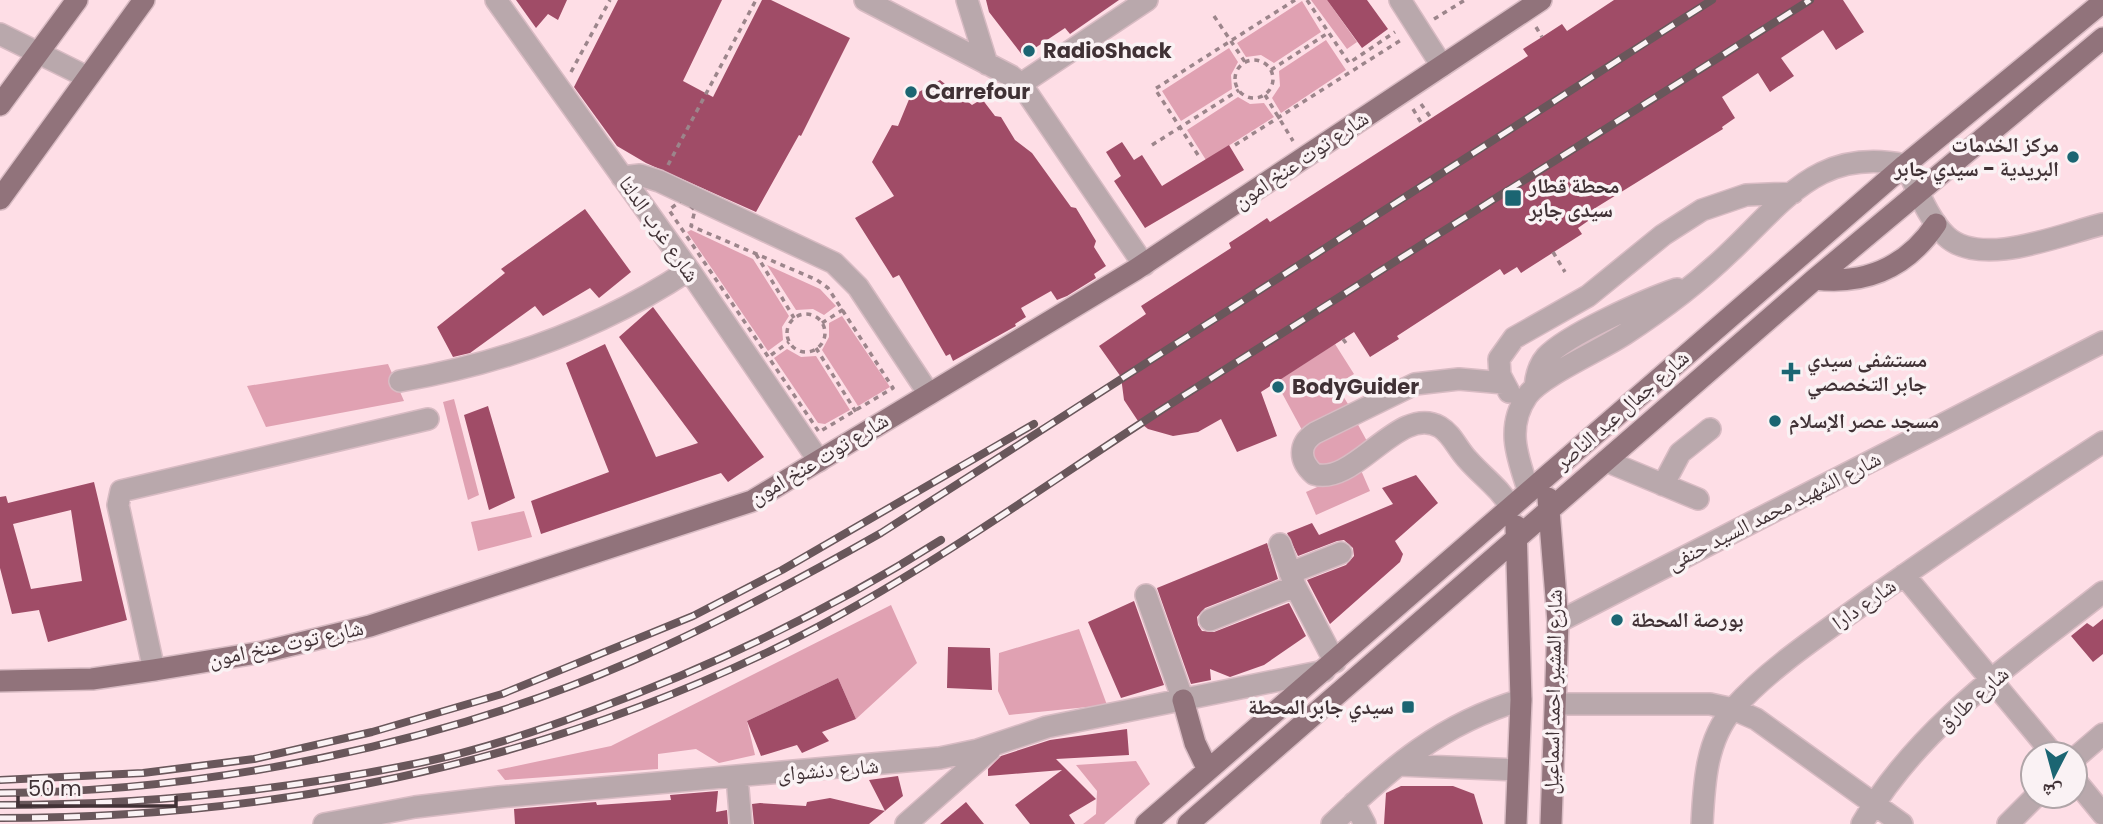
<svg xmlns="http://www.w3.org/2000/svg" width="2103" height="824" font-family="Poppins,'Noto Naskh Arabic',sans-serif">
	<rect width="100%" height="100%" fill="#fedee6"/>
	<path fill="#e0a1b2" d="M1311,0H1327L1357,42L1347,49Z
		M1302,1L1321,32L1274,63L1261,55L1246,57L1237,43Z
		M1326,40L1346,70L1281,113L1272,98L1280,86L1279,71Z
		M1229,48L1238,62L1231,75L1232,89L1181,121L1162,91Z
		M1238,97L1250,104L1264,103L1274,117L1206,160L1187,130Z
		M691,230L753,259L789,316L782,327L783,340L768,351L687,232Z
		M767,265L820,289L836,306L824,315L813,309L796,310Z
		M842,316L890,387L858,406L822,350L829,337V323Z
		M1335,344L1354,374L1336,385L1348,404L1302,430L1276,382Z
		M787,349L801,357L816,356L850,410L825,424L818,423L774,358Z
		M388,364L404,401L266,427L247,386Z
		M454,399L479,495L468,500L443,402Z
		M1356,421L1368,443L1333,465L1315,464L1311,446Z
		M1360,468L1370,491L1316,515L1306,492Z
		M524,511L532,537L478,551L471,522Z
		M891,605L917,663L856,719L838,678L747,721L755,755L719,763L696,749L658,754V769L505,780L497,770L611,746Z
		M1079,629L1107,705L1009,715L998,691L999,653Z
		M1136,761L1150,784L1104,824H1083L1096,814L1097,791L1076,765Z"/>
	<path fill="#a04c67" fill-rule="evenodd" d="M516,0H567L558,20L548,14L536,28Z
		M618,0H722L683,81L713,97L762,0H771L850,38L801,136L799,135L756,212L646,163L617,146L574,87Z
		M986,0H1119L1070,34L1065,28L1023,56L989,12Z
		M1327,0H1367L1388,29L1362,48Z
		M1614,0H1843L1864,32L1836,50L1823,30L1781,58L1794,76L1770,92L1758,73L1722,97L1735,118L1722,127L1723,129L1584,215L1588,221L1578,228L1582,234L1521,273L1517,267L1504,275L1500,269L1397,336L1399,339L1370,357L1354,332L1261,392L1277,436L1237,452L1221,419L1198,432L1173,436L1148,429L1138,421L1124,400L1121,377L1099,346L1146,314L1141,306L1231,248L1229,243L1249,230L1267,218L1270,222L1528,56L1523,49L1542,37L1562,24L1567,31Z
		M940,80L972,105L982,99L995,116L1001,117L1015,140L1032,153L1071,207L1076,208L1096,241L1094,247L1106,266L1094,274L1096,278L1067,296L1057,300L1051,291L1021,308L1026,317L1015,324L1016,326L953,361L950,354L946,356L899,275L893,278L855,218L894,196L872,162L892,125L898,126L910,97Z
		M1122,142L1134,160L1142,155L1162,186L1229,145L1244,170L1145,228L1114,181L1121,176L1106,152Z
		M585,209L631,272L599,298L590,288L543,316L535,306L470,353L453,357L437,327L505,273L501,269Z
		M653,307L764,457L728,482L721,473L541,534L531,501L609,472L566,363L605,344L656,457L698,443L619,337Z
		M488,406L515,498L489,510L464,415Z
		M1416,475L1438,503L1395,541L1403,554L1400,562L1330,624L1307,580L1346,565L1354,556L1353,548L1344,540L1337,541L1298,556L1287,533L1312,523L1319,535L1393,504L1382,488Z
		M94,482L127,620L48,642L39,610L12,614L0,568V497L6,496L8,503ZM71,510L82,581L31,589L13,524Z
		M1267,543L1278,579L1205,608L1197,617L1198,625L1202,631L1214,632L1289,603L1306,636L1264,665L1230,677L1210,669L1211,680L1191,684L1157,588Z
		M1134,601L1164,685L1121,698L1088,622Z
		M2103,619V654L2093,662L2071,636L2087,623L2093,627Z
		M948,647L990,648L992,690L947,688Z
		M838,678L856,719L822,732L829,741L802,753L797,745L761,756L747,721Z
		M1127,729L1129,755L1056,759L1096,799L1069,815L1075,824H1030L1015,805L1062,770L988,776V769L1001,756L1050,740Z
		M898,776L903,796L869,824H754L752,804L760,803L806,806L807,802L830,798L885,811L869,780Z
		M1401,786H1453L1474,794L1483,824H1384L1386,793Z
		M718,791L716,812L727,810L728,824H515L514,809L596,802L597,805L671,800L670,795Z
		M966,802L984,824H940Z"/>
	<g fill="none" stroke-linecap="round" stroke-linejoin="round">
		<defs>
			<path id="minor" d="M496,0L689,270L819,461
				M865,0L1011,76L1021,84L1144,265
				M967,0L987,64
				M1400,0L1442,66
				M0,34L87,77
				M1021,84L1147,0
				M622,177L640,175L659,181L834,263L858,287L929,394
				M400,381C504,363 600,329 689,270
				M1504,383L1459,379L1415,384L1315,433C1298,444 1299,461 1314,474C1355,487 1399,403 1440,427C1452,434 1458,450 1468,460C1483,477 1500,488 1511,508
				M1535,387C1536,376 1539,365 1546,357C1566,335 1647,299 1677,289
				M1509,392L1500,375L1499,359L1514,338L1588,296L1663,235L1702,210L1746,195L1793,193
				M1606,461L1698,499
				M1663,485L1680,453L1710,429
				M1529,492C1518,459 1505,428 1527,396C1541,376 1601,350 1625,334C1662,310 1698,283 1730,252C1758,226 1787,190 1822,173C1849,160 1876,159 1905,165C1917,188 1927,217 1946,236C1981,269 2062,234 2103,224
				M1280,544L1295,586L1335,662
				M1290,573L1341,553
				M1904,575L2053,754
				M1146,595L1183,700
				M1210,620L1295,586
				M1558,622L2103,342
				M154,670L118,505L121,491L428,419
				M1556,704H1710L1733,709L1756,719L1902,824
				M2075,758L2103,734
				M1399,765L1518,770
				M737,777L741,824
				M2075,780L2103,814
				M1354,803L1365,824
				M324,824L415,807L499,797L940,758L978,750L1047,727L1324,671
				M906,824L990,750
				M1332,824C1392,767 1440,724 1521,700
				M1702,824C1704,784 1706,740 1733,709C1769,668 1826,631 1870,599C1947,545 2024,493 2103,442
				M1862,824C1918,726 2017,660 2103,592
				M2008,824L2036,796"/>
			<path id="major" d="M0,105L77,0
				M0,199L144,0
				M1815,279C1867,285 1907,267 1936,224
				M1548,498L1558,622L1551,824
				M0,681L92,679L154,670L263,652L370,626L752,501L1135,270L1541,0
				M1183,700L1195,743L1208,770
				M1146,824L1905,165L2103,2
				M1188,824L1815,279L2103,38
				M1516,824L1521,700L1516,526"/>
		</defs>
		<use href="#minor" stroke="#d8bbc3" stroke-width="24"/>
		<use href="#major" stroke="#d8bbc3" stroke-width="24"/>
		<path stroke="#9c858b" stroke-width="3.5" stroke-dasharray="5 5" stroke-linecap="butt" d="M1307,0L1349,63L1395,32
			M1214,16L1245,62
			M1434,19L1465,0
			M1536,27L1542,37
			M1235 79a19 19 0 1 1 38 0a19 19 0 1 1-38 0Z
			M1271,70L1328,33
			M571,72L610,0
			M1265,95L1293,141
			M1421,104L1431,118
			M1413,109L1422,124
			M1152,145L1239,90
			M1235,145L1401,40
			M1198,155L1155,89L1295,0
			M668,165L756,0
			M683,199L695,210L691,226L817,280L828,288L893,388L819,432L669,210Z
			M1553,252L1565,272
			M756,254L794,318
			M787 333a19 19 0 1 1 38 0a19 19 0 1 1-38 0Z
			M822,323L844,309
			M1343,339L1348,346
			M816,348L856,412
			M771,355L789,342"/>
		<use href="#minor" stroke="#b9a8ac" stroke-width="21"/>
		<use href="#major" stroke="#91737b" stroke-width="21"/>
		<defs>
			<path id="rail" d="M0,780L143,773L254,759L372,732L502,694L693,616L782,570L1034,424
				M0,793C207,792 442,744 632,661C718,623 800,579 881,533L1712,0
				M0,805C141,805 281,791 419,763C478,751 535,732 591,711C714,666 830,610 941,540
				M0,818C267,818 527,767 768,652C915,582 1053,478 1191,391C1397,260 1603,130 1810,0"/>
		</defs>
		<use href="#rail" stroke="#69575b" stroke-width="8"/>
		<use href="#rail" stroke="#faf2f4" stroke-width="5" stroke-dasharray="16" stroke-linecap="butt"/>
	</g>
	<g fill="#1b6572" stroke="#faf2f4" stroke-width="2.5">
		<circle cx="1029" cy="51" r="7"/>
		<circle cx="911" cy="92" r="7"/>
		<circle cx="2073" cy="157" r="7"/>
		<rect x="1504" y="189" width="18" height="18" rx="3.5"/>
		<path d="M1787.5 361.5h7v7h7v7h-7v7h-7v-7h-7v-7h7z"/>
		<circle cx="1278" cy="387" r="7"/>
		<circle cx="1775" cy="421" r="7"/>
		<circle cx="1617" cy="620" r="7"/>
		<rect x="1401" y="700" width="14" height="14" rx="3.5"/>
	</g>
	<g text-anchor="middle" stroke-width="7" stroke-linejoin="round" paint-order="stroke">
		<g font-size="21" font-weight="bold" fill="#403135" stroke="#faf2f4" text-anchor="start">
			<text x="1043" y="58">RadioShack</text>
			<text x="925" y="99">Carrefour</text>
			<text x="2059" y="152" text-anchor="end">مركز الخدمات<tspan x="2059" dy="24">البريدية - سيدي جابر</tspan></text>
			<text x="1529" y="193">محطة قطار<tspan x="1529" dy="24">سيدى جابر</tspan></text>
			<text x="1807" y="367">مستشفى سيدي<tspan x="1807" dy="24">جابر التخصصي</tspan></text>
			<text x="1292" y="394">BodyGuider</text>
			<text x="1789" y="428">مسجد عصر الإسلام</text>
			<text x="1631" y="627">بورصة المحطة</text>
			<text x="1394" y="714" text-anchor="end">سيدي جابر المحطة</text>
		</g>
		<g font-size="21" fill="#403135" stroke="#faf2f4">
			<text transform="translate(1301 160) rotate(-34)" y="7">شارع توت عنخ امون</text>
			<text transform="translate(659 229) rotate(55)" y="7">شارع غرب الدلتا</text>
			<text transform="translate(1622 410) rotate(-41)" y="7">شارع جمال عبد الناصر</text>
			<text transform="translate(819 459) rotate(-31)" y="7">شارع توت عنخ امون</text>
			<text transform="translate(1774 511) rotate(-27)" y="7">شارع الشهيد محمد السيد حنفى</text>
			<text transform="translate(1864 604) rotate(-35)" y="7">شارع دارا</text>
			<text transform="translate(286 644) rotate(-12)" y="7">شارع توت عنخ امون</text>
			<text transform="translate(1553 692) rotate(-89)" y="7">شارع المشير احمد اسماعيل</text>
			<text transform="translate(1973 699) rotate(-41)" y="7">شارع طارق</text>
			<text transform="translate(828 770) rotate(-5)" y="7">شارع دنشواى</text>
		</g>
	</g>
	<g transform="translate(2054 775) rotate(186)"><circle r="33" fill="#faf2f4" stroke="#b0a5a8" stroke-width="2"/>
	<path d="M0-5L12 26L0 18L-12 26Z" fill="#1b6572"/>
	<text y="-10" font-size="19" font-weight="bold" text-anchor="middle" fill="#403135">ش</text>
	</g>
	<path d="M18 796v10h158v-10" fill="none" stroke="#403135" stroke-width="3.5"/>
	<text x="28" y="796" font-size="21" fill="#403135" stroke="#faf2f4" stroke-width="5" paint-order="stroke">50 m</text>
</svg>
